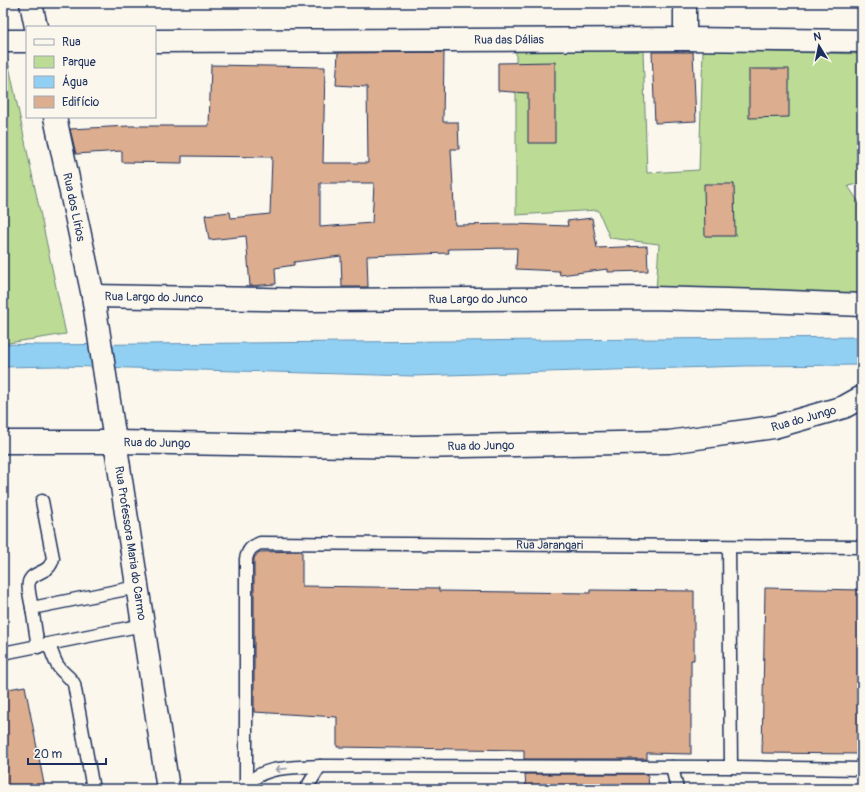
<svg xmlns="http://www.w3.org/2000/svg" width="865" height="792" font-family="Pangolin,sans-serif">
	<rect width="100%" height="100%" fill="#fbf7ec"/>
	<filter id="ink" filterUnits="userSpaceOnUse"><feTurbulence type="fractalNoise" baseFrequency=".025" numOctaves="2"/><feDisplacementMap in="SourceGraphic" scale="8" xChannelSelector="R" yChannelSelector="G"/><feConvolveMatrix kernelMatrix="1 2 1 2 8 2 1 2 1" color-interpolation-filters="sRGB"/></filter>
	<g filter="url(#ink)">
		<path fill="#bcdb94" stroke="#6c8579" d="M516,49L643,50L647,173L699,170L703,50L862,54V183L848,186L862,207V296L656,291L659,244L610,238L598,210L516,215Z
			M3,52H6L66,334L8,343H3Z"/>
		<path fill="#91d0f2" stroke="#6290b7" d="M862,337V365L745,366L413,376L60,366L3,367V344L42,345Z"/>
		<path fill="#dcad8e" stroke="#1b2f5e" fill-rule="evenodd" d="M444,52L443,122H458L459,149H451L455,225L514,224L568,226L567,221L592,218L597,248L647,246L648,271L608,272V269L560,275L559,271L516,269L517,248L448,249L449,253L367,256L368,287H342L341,256L294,262V265L275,268L276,284L250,286L246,236L209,240L205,215L230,212L231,218L270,214L272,157L182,156V163L122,162V151L76,154L70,129L129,126H209L211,65L325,67L323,163H368L367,87L336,85L338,53ZM320,183H374L372,223L320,227Z
			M652,52H693L696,121L655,123Z
			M555,62V143H528V93L498,91V63Z
			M749,69H789V117L749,118Z
			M704,184H734L735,236H705Z
			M302,551V586L439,588V591L590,593V590L694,591V660H691V754L647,753V759H524V750L337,747V717L254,712V558L259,552Z
			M765,588L862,590V754L762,753Z
			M25,686L45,789H3V690Z
			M525,774H648L649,789H526Z"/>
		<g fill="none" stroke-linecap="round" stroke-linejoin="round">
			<defs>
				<g id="lane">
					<path d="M729,547L731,767"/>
					<path d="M32,608C31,601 27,588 29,582C33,570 50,575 53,558L42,501"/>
					<path d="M49,645C52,652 54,660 58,666C63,674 70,676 74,684L93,789"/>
					<path d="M38,647L32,608L137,587"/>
					<path d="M3,653L143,625"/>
					<path d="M672,767L677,789"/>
					<path id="s1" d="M246,786V559C248,550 251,547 260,543L862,547"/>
					<path d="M244,789C260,764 294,768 320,766L731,767L862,769"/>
					<path d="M306,789L320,766"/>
				</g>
				<g id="street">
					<path d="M685,3V39"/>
					<path d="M3,41H27"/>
					<path id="s2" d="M155,41L685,39L862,41"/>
					<path id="s3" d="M93,296L313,300L651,298L765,301L862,305"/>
					<path id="s4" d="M3,442H115L415,447L669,442L774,427L844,407L862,397"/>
				</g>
				<g id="secondary">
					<path d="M31,3L36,27"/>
					<path id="s5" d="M55,117L93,296L168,789"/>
				</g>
			</defs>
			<use href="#lane" stroke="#1b2f5e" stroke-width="15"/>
			<use href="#street" stroke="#1b2f5e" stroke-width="25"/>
			<use href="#secondary" stroke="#1b2f5e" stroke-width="25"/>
			<use href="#lane" stroke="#fbf7ec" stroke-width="12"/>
			<use href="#street" stroke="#fbf7ec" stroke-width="22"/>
			<use href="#secondary" stroke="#fbf7ec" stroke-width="22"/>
		</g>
		<defs><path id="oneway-shaft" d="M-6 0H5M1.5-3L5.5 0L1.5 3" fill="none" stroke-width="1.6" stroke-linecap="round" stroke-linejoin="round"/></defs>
		<use stroke="#8b93a5" href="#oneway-shaft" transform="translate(281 769) rotate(175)"/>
	</g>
	<g text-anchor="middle" stroke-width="4" stroke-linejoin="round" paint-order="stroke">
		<g font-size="12" fill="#1b2f5e" stroke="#fbf7ec">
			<text dy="4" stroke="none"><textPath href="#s2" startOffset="354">Rua das Dálias</textPath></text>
			<text dy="4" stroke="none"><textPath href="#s5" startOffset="92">Rua dos Lírios</textPath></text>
			<text dy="4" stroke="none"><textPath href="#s3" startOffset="61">Rua Largo do Junco</textPath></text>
			<text dy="4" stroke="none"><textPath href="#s3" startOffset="385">Rua Largo do Junco</textPath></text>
			<text dy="4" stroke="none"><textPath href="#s4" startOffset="803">Rua do Jungo</textPath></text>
			<text dy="4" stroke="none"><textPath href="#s4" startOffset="154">Rua do Jungo</textPath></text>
			<text dy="4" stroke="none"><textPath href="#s4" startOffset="478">Rua do Jungo</textPath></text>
			<text dy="4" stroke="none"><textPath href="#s5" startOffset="433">Rua Professora Maria do Carmo</textPath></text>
			<text dy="4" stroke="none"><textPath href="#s1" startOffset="539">Rua Jarangari</textPath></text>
		</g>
	</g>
	<rect width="865" height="792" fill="none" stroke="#fbf7ec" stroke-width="16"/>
	<rect x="8" y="8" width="849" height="776" fill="none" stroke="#1b2f5e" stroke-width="1.5" filter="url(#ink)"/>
	<rect x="26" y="26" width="130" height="92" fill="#fbf7ec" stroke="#a1a7b3"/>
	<rect x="34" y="39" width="20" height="6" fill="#fbf7ec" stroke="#a1a7b3"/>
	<text x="62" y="46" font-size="12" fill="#1b2f5e">Rua</text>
	<rect x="34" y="56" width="20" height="12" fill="#bcdb94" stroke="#a1a7b3"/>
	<text x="62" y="66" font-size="12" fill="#1b2f5e">Parque</text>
	<rect x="34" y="76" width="20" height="12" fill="#91d0f2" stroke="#a1a7b3"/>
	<text x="62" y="86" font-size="12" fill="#1b2f5e">Água</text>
	<rect x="34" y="96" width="20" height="12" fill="#dcad8e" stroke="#a1a7b3"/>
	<text x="62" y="106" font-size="12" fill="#1b2f5e">Edifício</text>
	<g transform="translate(819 46) rotate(350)" stroke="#fbf7ec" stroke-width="3" paint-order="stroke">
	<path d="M0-3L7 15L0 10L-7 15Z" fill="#1b2f5e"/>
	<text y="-6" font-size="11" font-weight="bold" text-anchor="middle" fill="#1b2f5e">N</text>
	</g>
	<path d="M28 758v6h78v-6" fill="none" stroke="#1b2f5e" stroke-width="2"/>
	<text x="34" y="758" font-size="12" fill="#1b2f5e" stroke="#fbf7ec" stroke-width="3" paint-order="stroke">20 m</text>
</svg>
